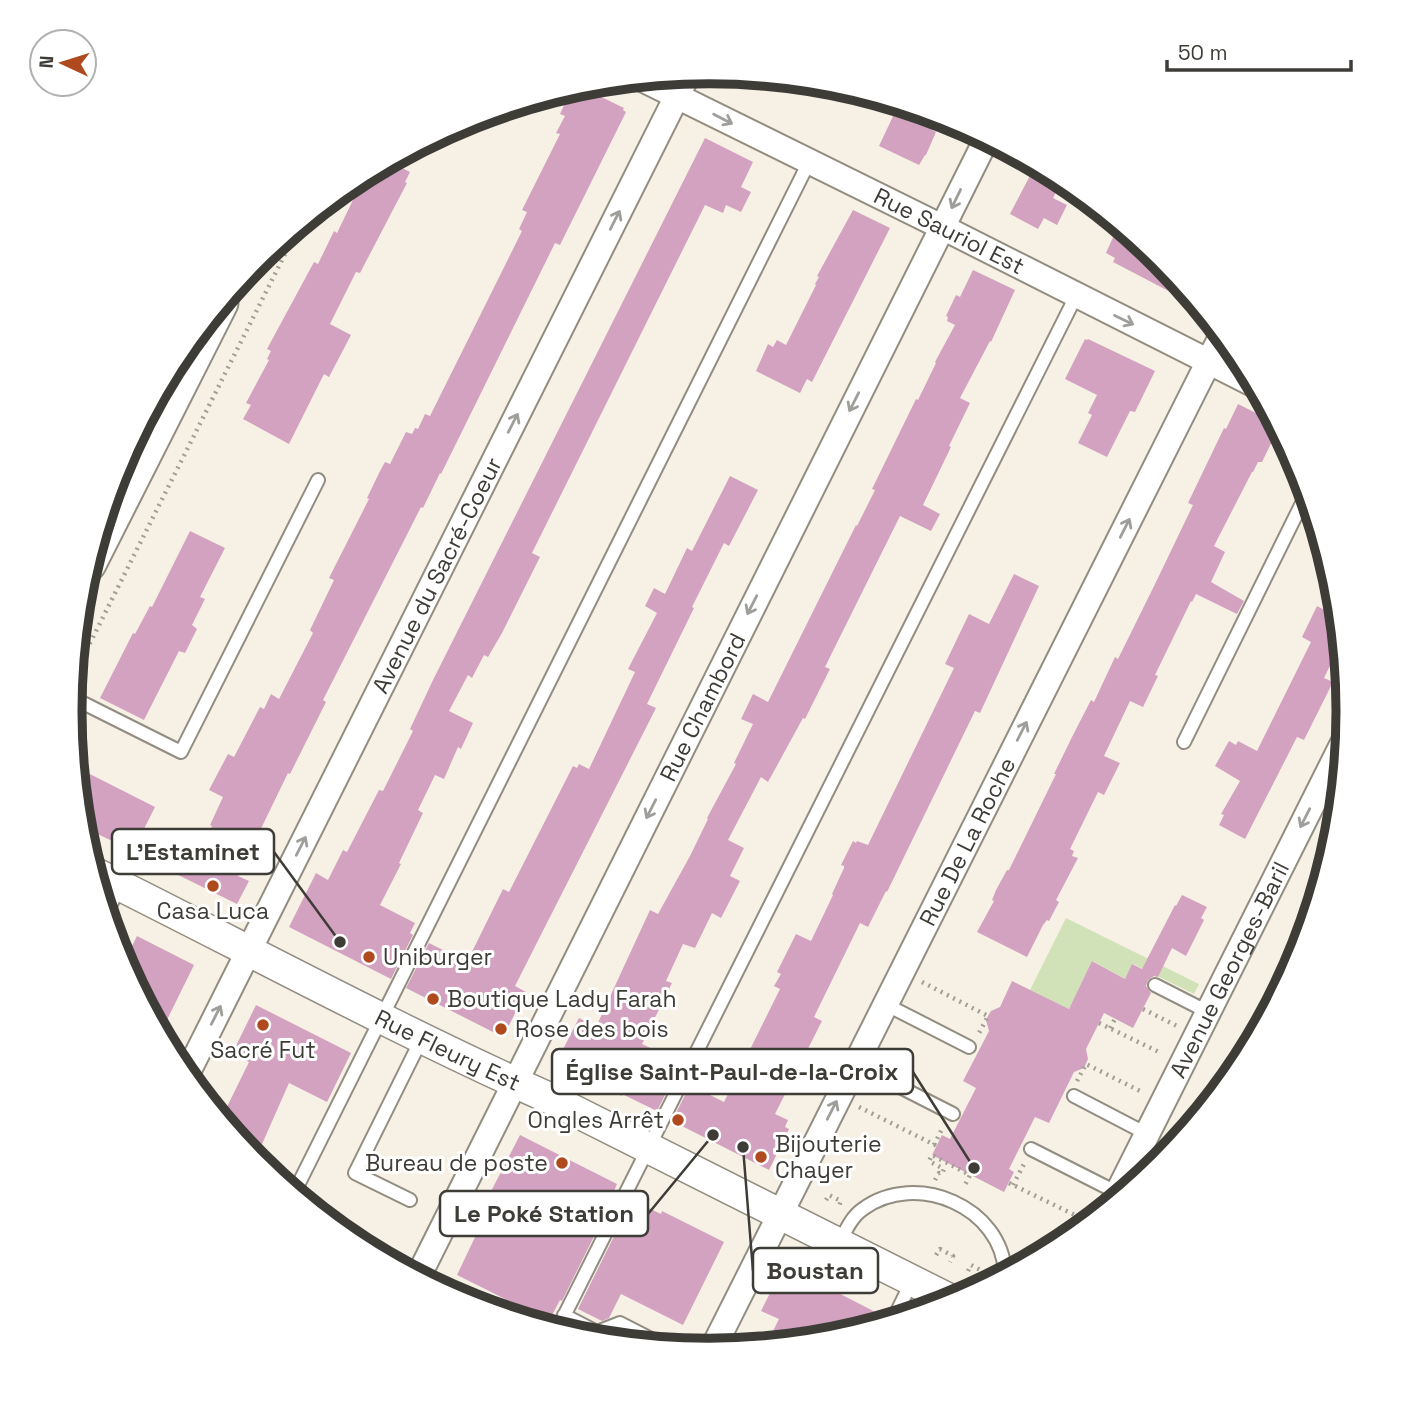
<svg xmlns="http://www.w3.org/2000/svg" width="1419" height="1422" font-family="'Space Grotesk',sans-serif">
	<rect width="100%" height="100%" fill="#f7f1e5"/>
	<path fill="#d2e2b8" d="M1066,918L1199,984L1194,994L1133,964L1125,979L1093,961L1069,1009L1030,990Z"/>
	<path fill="#d3a2c0" d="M579,86L624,108L623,110L626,112L560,245L555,243L441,474L440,473L423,508L421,507L323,700L326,702L290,774L288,773L238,876L249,881L237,904L166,869L175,852L194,861L212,826L210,825L223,797L209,790L228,754L234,757L260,707L264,709L271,694L279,699L313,633L310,630L334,580L329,578L369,499L367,498L380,471L385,462L390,464L406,432L412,434L415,428L418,429L425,414L430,416L522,231L519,229L527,212L522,210L560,134L556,133L565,116L560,114L565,103L549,95Z
		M906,105L939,116L932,130L936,132L926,155H925L919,165L879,146L895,112L901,115Z
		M705,138L753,162L741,187L751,192L741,212L726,205L723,213L705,205L532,553L540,557L502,633L488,657L484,655L472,678L468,675L449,711L473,723L461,749L458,747L444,779L435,775L418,810L423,813L399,863L401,864L380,905L415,923L410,933L413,935L391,979L289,927L316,873L328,880L343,850L347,852L379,790L383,791L413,731L410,729L433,680Z
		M388,161L410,172L405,182L407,183L360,273L356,272L330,324L351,335L329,377L324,374L289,444L243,419L251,405L246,403L269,360L267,359L271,351L267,349L314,262L318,264L334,231L337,233L366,173Z
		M1036,164L1063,178L1053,198L1067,205L1057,225L1044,218L1038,229L1010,214Z
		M853,210L890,228L812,382L807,379L800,393L756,371L768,344L773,347L777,340L786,345L816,285L815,284L819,277L817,276Z
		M1119,224L1162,259L1203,309L1113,262L1115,258L1106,253Z
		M973,270L1015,290L991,342L990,341L960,398L970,403L949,446L951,447L923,505L940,514L931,531L900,516L825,667L830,669L805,719L803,718L768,782L761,777L728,840L744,848L730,876L740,881L721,918L712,913L695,948L683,944L666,981L672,983L642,1044L680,1062L673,1077H674L657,1111L622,1094V1096L556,1063L579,1018L596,1027L650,910L658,914L690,856L708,819L707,818L736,764L734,763L753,724L741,719L753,694L768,702L856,525L857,526L875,490L872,489L916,399L918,400L936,363L935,362L955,325L947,321L948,317L946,316L956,295L960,297Z
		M1085,339L1087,340L1088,339L1155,371L1135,412L1130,411L1107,457L1078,443L1092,415L1088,413L1097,395L1065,379Z
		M1238,404L1278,424L1279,427L1262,462H1258L1253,472H1252L1214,546L1225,552L1211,582L1244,601L1237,614L1196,594L1192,602L1191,601L1155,675L1158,676L1143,707L1130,701L1104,756L1120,763L1104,795L1098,792L1070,849L1074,851L1072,856L1078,858L1056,900L1059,902L1049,921L1047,920L1043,925L1027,957L977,932L994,901L992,900L996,890L1007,870H1009L1056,774H1054L1072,737L1091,700L1094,702L1115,657L1118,659L1156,582L1193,505L1188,503L1224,428L1226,429Z
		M730,476L758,490L729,546L724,543L692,607L694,608L647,704L656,708L515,986L526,992L503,1037L406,988L429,943L467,962L503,889L509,892L573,766L577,768L579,764L589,769L635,672L628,669L657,613L645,606L654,588L665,594L687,548L692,551Z
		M190,531L225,548L200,597L205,599L192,625L197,629L185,653L179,651L144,720L100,698L133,633L135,634L150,606L152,607Z
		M1014,574L1039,586L980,713L975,711L887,892L886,891L868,927L860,923L814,1017L822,1021L775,1114L788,1120L785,1127L789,1129L769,1170L672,1121L690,1085L724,1102L780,989L774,986L781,974L777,972L796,934L811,941L833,895L832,894L844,868V866L841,865L853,841L856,843L857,841L868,845L954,668L945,664L969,614L989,624Z
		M1317,606L1340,618L1342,641L1324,678L1333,682L1304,740L1297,737L1245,839L1219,825L1224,815L1221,814L1240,781L1215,766L1229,741L1236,745L1238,741L1257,751L1311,642L1302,637Z
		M76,767L155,807L133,851L81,826Z
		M1182,895L1207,907L1201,918L1204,920L1186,956L1172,948L1158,977L1154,976L1148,980L1146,986L1151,993L1133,1028L1104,1013L1086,1049L1088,1059L1084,1068L1074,1072L1049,1123L1035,1117L1009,1169L1014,1172L1004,1192L932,1155L942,1135L950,1139L976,1088L963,1081L989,1031L986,1020L988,1016L991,1011L1000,1007L1012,981L1069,1009L1092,961L1125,979L1132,964L1142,969L1175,905L1176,906Z
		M137,936L194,965L160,1034L119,955L114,942L130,950Z
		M256,1005L351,1053L327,1102L289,1083L255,1160L221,1119L249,1062L232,1054Z
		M520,1135L617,1184L614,1191L616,1192L562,1301L560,1300L549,1321L457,1275L476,1235L471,1230Z
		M632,1200L661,1214L662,1211L724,1242L683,1325L621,1294L609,1318L602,1321L578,1309Z
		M784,1265L885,1317V1323L833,1338L766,1345L779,1319L761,1311Z"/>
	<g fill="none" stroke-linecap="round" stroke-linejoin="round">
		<defs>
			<path id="service" d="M71,697L181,752L318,480
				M1184,742L1308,491
				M106,914L120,886
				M1155,985L1208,1012
				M885,1004L969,1047
				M855,1064L953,1114
				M1074,1096L1147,1134
				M1031,1149L1118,1193
				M294,1193L809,162
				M410,1200L355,1173L422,1038
				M839,1244C845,1232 851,1217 863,1209C916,1170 1003,1207 1005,1274
				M564,1315L597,1332L620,1323L665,1346
				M893,1320L912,1281
				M557,1330L1076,296"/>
			<g id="minor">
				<path id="s1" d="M640,78L942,227L1257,386"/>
				<path id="s2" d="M186,1076L688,74"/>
				<path id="s3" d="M1112,1204L1347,735"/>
				<path id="s4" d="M418,1277L987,138"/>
				<path id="s5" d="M712,1350L1223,333"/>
			</g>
			<g id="tertiary">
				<path id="s6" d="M93,872C244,947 393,1028 547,1097L955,1302"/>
			</g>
			<path id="secondary" d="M89,564L221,303"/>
		</defs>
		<use href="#service" stroke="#928d81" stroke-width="16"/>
		<use href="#minor" stroke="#928d81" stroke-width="28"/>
		<use href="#tertiary" stroke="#928d81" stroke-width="33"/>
		<use href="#secondary" stroke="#928d81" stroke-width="37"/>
		<path stroke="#a39f96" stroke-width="4.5" stroke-dasharray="2 5" stroke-linecap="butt" d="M74,675L300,224
			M922,982L988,1016L978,1035
			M1143,1009L1177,1026
			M1099,1023L1161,1053
			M1110,1028L1115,1019
			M1077,1081L1086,1064L1142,1092
			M859,1107L937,1146
			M934,1145L943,1127
			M935,1180L939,1173L942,1174L944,1169L929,1161L932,1155L970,1175L964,1187
			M1009,1183L1083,1219
			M1013,1185L1024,1164
			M826,1200L829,1195L841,1201L839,1206
			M936,1255L940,1249L953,1256L950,1262
			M968,1271L971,1265L986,1273L983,1279"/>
		<use href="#service" stroke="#fff" stroke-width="12"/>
		<use href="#minor" stroke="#fff" stroke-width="24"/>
		<use href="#tertiary" stroke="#fff" stroke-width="30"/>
		<use href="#secondary" stroke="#fff" stroke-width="33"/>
	</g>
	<defs><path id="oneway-shaft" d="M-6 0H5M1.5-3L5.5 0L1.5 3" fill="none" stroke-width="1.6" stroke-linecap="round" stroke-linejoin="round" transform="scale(1.75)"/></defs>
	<g stroke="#9e9e9b">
		<use href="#oneway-shaft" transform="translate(723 119) rotate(27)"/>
		<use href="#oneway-shaft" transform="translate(956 199) rotate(116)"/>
		<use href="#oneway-shaft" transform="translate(615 220) rotate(-63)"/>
		<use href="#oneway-shaft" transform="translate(1124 320) rotate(26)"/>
		<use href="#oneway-shaft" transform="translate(854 402) rotate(117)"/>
		<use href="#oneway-shaft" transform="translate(513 423) rotate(-63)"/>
		<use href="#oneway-shaft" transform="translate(1125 528) rotate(-63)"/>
		<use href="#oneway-shaft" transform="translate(752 605) rotate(117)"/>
		<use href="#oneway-shaft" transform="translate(1022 731) rotate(-63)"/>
		<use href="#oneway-shaft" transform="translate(651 809) rotate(117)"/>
		<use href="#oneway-shaft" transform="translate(1305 818) rotate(117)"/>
		<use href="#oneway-shaft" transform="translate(301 846) rotate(-63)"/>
		<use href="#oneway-shaft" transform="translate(216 1015) rotate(-63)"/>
		<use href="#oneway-shaft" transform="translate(832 1110) rotate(-63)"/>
	</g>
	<g fill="#af491e" stroke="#fff" stroke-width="2.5">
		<circle cx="213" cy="886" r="7"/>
		<circle cx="369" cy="957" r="7"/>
		<circle cx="433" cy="999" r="7"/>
		<circle cx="263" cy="1025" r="7"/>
		<circle cx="501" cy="1029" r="7"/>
		<circle cx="678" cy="1120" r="7"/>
		<circle cx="761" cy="1157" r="7"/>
		<circle cx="562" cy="1163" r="7"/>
	</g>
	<g text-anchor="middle" stroke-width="6" stroke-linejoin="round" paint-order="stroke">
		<g font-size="23" fill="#3e3c37" stroke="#fff">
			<text dy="8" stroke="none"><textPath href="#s1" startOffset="345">Rue Sauriol Est</textPath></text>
			<text dy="8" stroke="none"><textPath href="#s2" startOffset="560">Avenue du Sacré-Coeur</textPath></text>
			<text dy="8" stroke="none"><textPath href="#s4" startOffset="637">Rue Chambord</textPath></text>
			<text dy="8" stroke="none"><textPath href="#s5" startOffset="569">Rue De La Roche</textPath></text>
			<text dy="8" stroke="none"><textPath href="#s3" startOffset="262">Avenue Georges-Baril</textPath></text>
			<text dy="8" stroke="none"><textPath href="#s6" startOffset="397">Rue Fleury Est</textPath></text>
		</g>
		<g font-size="23" fill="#3e3c37" stroke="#fff" text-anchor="start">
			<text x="213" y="919" text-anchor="middle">Casa Luca</text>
			<text x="383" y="965">Uniburger</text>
			<text x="447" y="1007">Boutique Lady Farah</text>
			<text x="515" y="1037">Rose des bois</text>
			<text x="263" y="1058" text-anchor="middle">Sacré Fut</text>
			<text x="664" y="1128" text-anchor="end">Ongles Arrêt</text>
			<text x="775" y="1152">Bijouterie<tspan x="775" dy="26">Chayer</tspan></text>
			<text x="548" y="1171" text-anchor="end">Bureau de poste</text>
		</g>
	</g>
	<path d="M0 0H1419V1422H0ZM82 711a627 627 0 1 1 1254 0a627 627 0 1 1-1254 0Z" fill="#fff" fill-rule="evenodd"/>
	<path fill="none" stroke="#3e3c37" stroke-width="9" d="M82 711a627 627 0 1 1 1254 0a627 627 0 1 1-1254 0Z"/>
	<path fill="none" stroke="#3e3c37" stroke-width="2.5" d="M340 942L274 852M974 1168L913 1072M713 1135L648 1214M743 1147L753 1271"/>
	<g fill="#3e3c37" stroke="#fff" stroke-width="2.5">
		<circle cx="340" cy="942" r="7"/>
		<circle cx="974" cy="1168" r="7"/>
		<circle cx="713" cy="1135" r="7"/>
		<circle cx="743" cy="1147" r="7"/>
	</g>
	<g fill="#fff" stroke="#3e3c37" stroke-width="2.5">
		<rect x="112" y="829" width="162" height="45" rx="7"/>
		<rect x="552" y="1049" width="361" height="45" rx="7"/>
		<rect x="440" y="1191" width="208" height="45" rx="7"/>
		<rect x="753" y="1248" width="125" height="45" rx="7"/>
	</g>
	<g font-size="24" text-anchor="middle" font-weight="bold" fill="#3e3c37">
		<text x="193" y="860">L'Estaminet</text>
		<text x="732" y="1080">Église Saint-Paul-de-la-Croix</text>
		<text x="544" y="1222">Le Poké Station</text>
		<text x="815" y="1279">Boustan</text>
	</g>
	<g transform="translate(63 63) rotate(274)"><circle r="33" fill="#ffffff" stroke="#b2b1af" stroke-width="2"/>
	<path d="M0-5L12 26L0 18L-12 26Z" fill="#af491e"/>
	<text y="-10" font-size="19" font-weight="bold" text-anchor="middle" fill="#3e3c37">N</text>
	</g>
	<path d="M1167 60v10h184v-10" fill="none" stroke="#3e3c37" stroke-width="3.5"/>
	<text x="1178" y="60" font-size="21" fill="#3e3c37" stroke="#ffffff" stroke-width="5" paint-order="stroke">50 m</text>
</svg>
